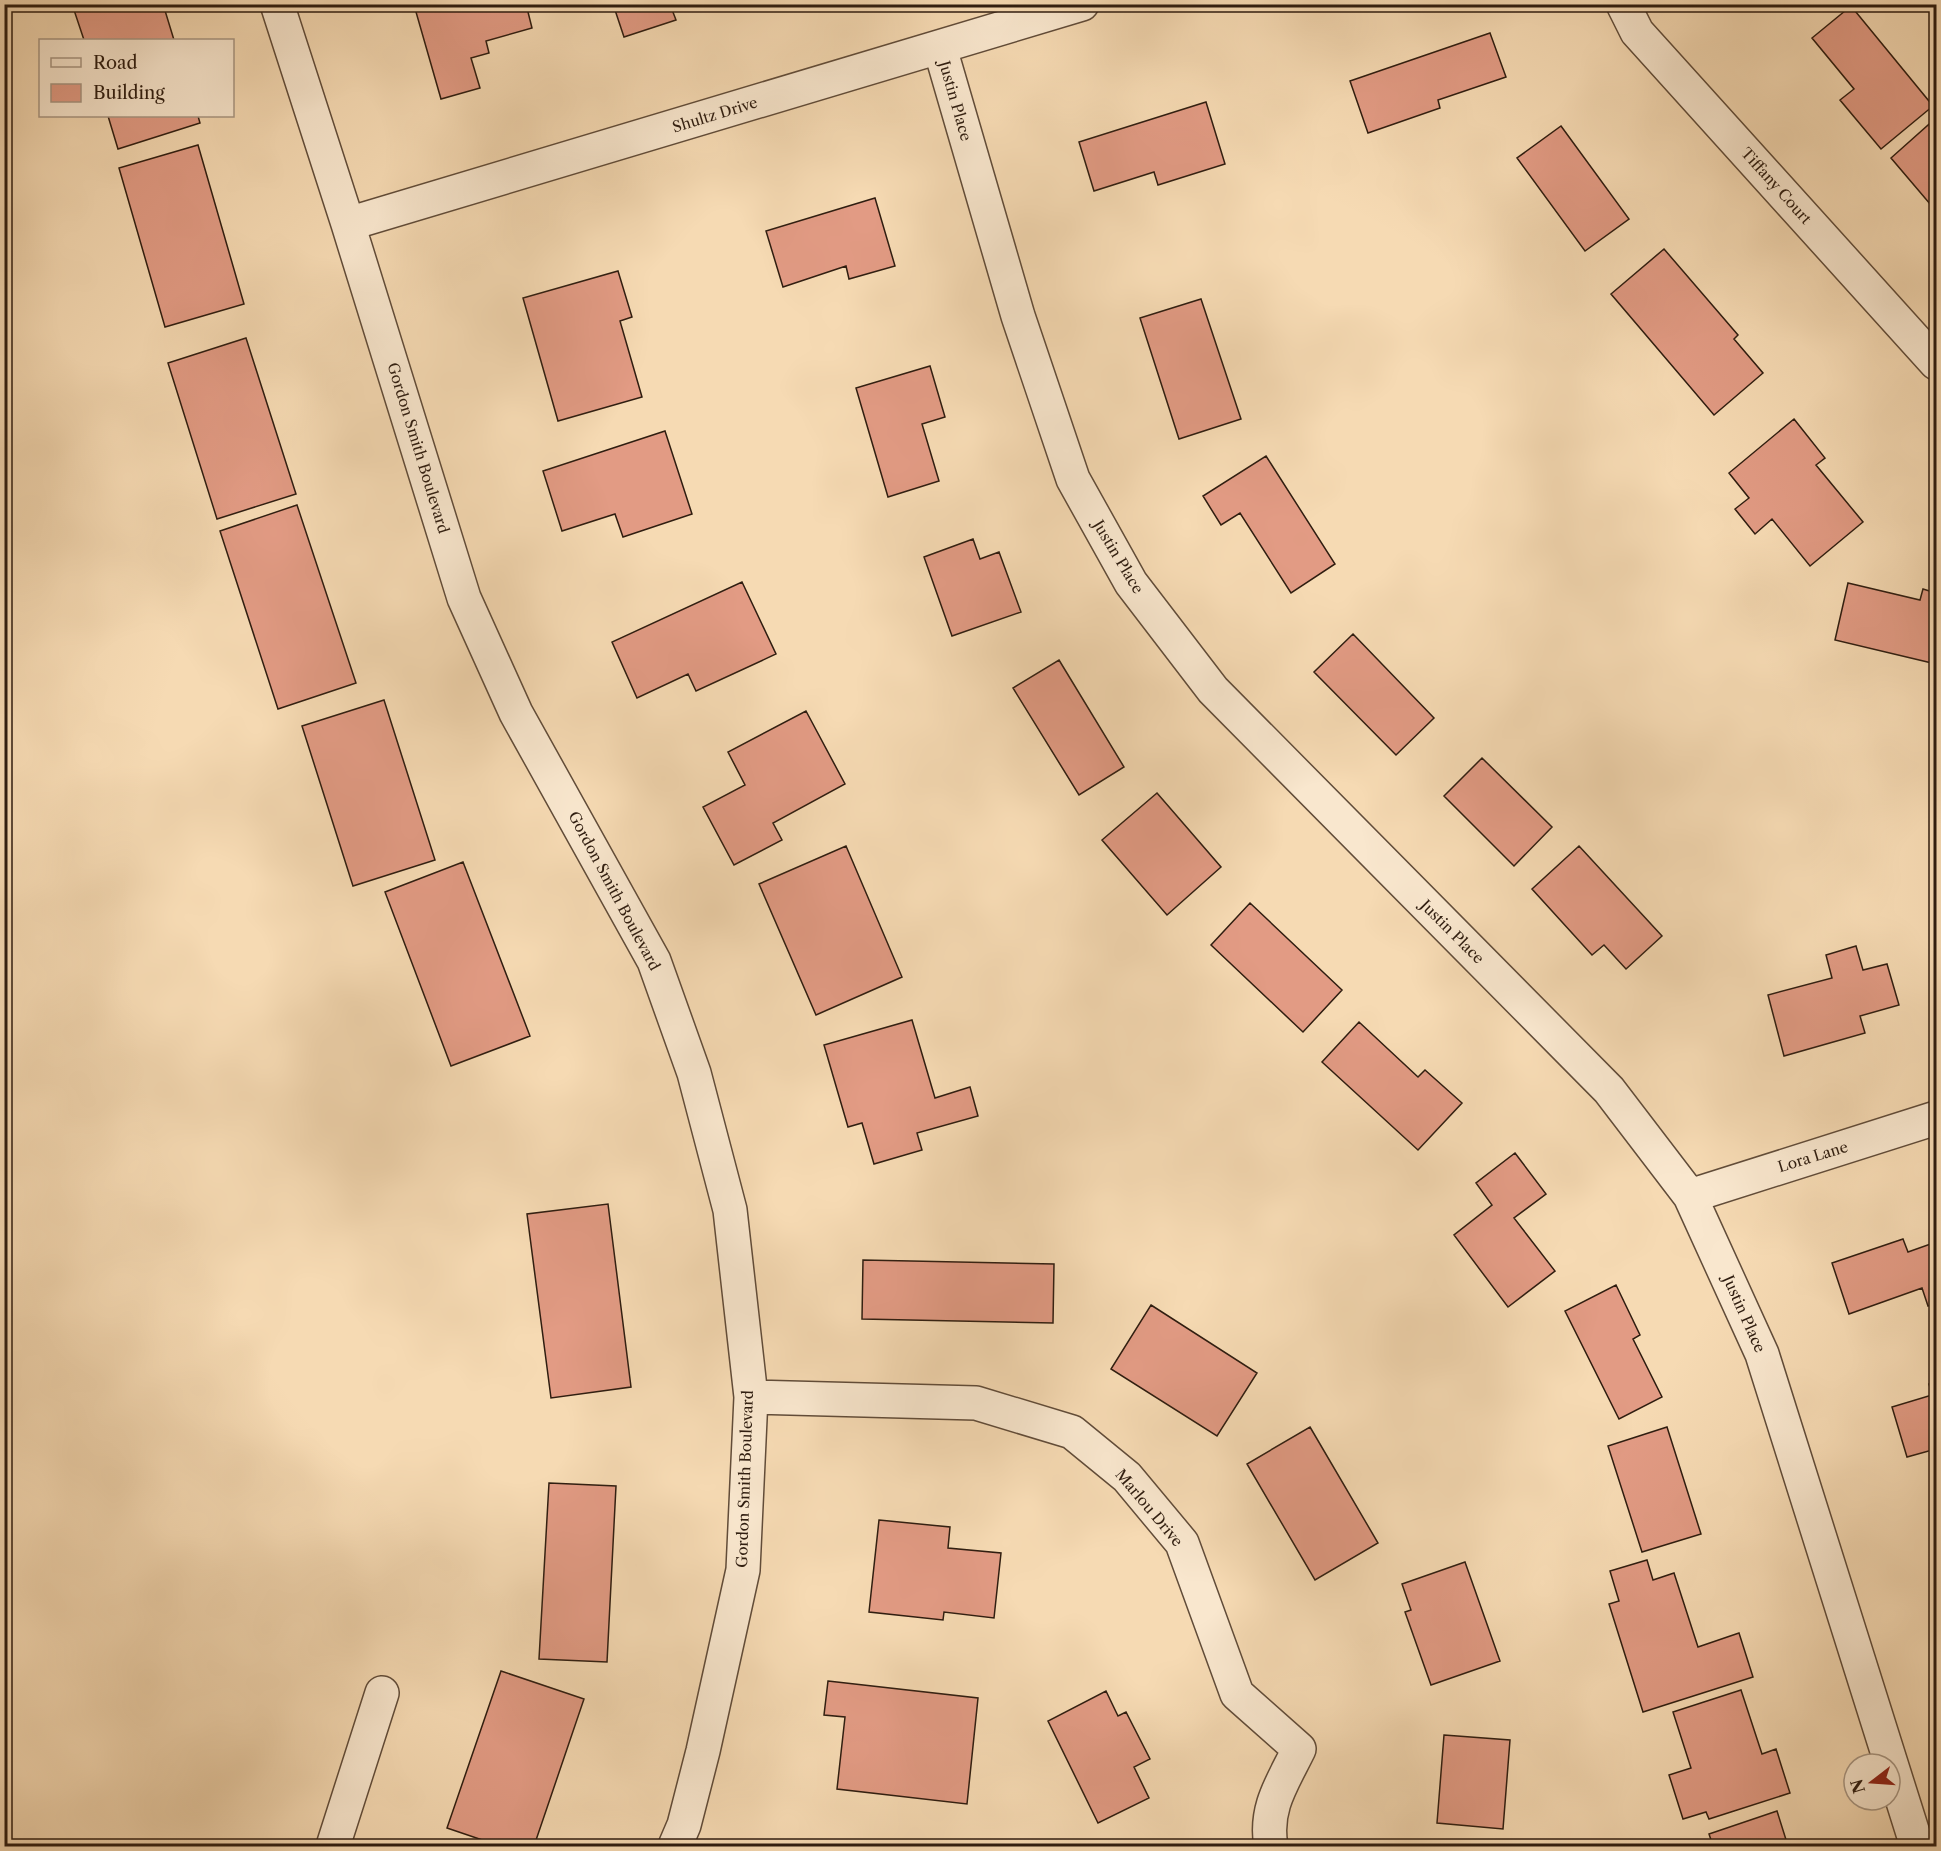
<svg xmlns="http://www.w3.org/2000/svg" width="1941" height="1851" font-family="'Libre Caslon Text',serif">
	<rect width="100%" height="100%" fill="#f6dab3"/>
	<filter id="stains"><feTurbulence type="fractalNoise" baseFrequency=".00333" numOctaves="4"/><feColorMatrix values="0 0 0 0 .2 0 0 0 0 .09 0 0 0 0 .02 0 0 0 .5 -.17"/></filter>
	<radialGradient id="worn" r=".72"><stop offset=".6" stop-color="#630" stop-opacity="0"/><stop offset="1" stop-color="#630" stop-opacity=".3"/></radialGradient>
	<path fill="#e29b84" stroke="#2f1d10" stroke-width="1.5" d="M72,4H163L174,40H84Z
		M526,4L532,28L486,41L489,53L471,58L480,88L441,99L414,5Z
		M613,4H678L671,7L676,20L624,37Z
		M1851,6L1933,106L1881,149L1840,100L1854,89L1812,38Z
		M1490,33L1506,77L1438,100L1440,108L1368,133L1350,81Z
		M1206,102L1225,164L1158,185L1154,172L1094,191L1079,142Z
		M108,116H198L200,123L118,149Z
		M1936,118V211L1891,158Z
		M1561,126L1629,219L1585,251L1517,158Z
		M198,145L244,304L165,327L119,168Z
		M875,198L895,266L849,279L846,266L783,287L766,231Z
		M1664,249L1738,335L1734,339L1763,373L1714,415L1611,294Z
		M618,271L632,317L620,321L642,397L558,421L523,298Z
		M1201,299L1241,419L1179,439L1140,318Z
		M246,338L296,494L217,519L168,363Z
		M930,366L945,417L922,424L939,481L888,497L856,388Z
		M1794,419L1825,458L1816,465L1863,522L1810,566L1772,519L1755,534L1735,509L1749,498L1729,473Z
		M665,431L692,514L623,537L615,514L562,531L543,471Z
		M1266,456L1335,564L1291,593L1240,513L1221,525L1203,496Z
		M297,505L356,683L278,709L220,531Z
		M973,539L980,559L999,552L1021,612L952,636L924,557Z
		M742,582L776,654L696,691L688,674L637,698L612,642Z
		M1848,583L1920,600L1923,589L1936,593V664L1835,640Z
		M1353,634L1434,718L1396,755L1314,672Z
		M1059,660L1124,767L1079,795L1013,688Z
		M384,700L435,860L353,886L302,726Z
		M806,711L845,784L773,823L782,840L734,865L703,807L745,785L728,752Z
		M1482,758L1552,827L1514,866L1444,796Z
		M1157,793L1221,867L1167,915L1102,840Z
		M846,846L902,977L816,1015L759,884Z
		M1579,846L1662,936L1626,969L1604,945L1592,955L1532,889Z
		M463,862L530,1036L451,1066L385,892Z
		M1250,903L1342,990L1303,1032L1211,945Z
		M1856,946L1863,970L1887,964L1899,1005L1860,1016L1865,1033L1784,1056L1768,995L1832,978L1826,955Z
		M912,1020L935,1098L970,1087L978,1116L917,1133L922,1150L874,1164L862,1123L848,1127L824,1045Z
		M1359,1022L1418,1077L1425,1070L1462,1103L1418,1150L1322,1062Z
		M1515,1153L1546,1194L1514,1218L1555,1271L1508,1307L1454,1235L1492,1205L1476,1183Z
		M608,1204L631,1387L551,1398L527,1214Z
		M1903,1239L1908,1252L1936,1242V1303L1928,1306L1922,1288L1849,1314L1832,1263Z
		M863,1260L1054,1264L1053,1323L862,1319Z
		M1616,1285L1640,1335L1633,1339L1662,1397L1619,1419L1565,1311Z
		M1151,1305L1257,1373L1217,1436L1111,1369Z
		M1936,1382V1449L1907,1457L1892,1407L1932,1395L1929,1384Z
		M1310,1427L1378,1543L1315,1580L1247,1464Z
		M1667,1427L1701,1534L1642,1552L1608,1446Z
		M549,1483L616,1486L607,1662L539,1659Z
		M879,1520L950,1527L948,1548L1001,1553L994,1618L944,1612L943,1620L869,1612Z
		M1647,1560L1653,1580L1674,1573L1698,1647L1739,1633L1753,1677L1643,1712L1609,1604L1619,1601L1610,1571Z
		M1465,1562L1500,1661L1431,1685L1405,1612L1411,1610L1402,1584Z
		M501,1671L584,1699L534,1846H500L447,1828Z
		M828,1681L978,1698L967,1804L837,1789L845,1717L824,1715Z
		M1741,1690L1762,1754L1776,1749L1790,1793L1709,1819L1706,1812L1683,1819L1669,1775L1691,1768L1673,1712Z
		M1106,1691L1118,1716L1126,1712L1150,1759L1134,1767L1149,1798L1098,1823L1048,1721Z
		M1444,1735L1510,1740L1503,1829L1437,1823Z
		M1777,1811L1788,1846H1713L1709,1834Z"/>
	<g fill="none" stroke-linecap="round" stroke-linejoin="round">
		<defs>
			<path id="minor" d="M277,4L348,224L464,598L516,713L654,961L694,1073L730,1210L751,1397L743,1570L703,1751L684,1825L675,1846
				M1623,4L1637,32L1936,363
				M940,48L1018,316L1073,479L1131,583L1213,690L1609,1090L1690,1196L1762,1354L1917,1846
				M348,224L1082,4
				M1690,1196L1936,1118
				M751,1397L976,1403L1072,1432L1127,1477L1182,1543L1237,1694L1299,1749C1283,1782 1264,1808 1271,1846
				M333,1846L382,1693"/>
		</defs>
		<use href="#minor" stroke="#614c39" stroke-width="36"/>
		<use href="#minor" stroke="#f9e7ce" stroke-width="33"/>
	</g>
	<g text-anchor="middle" stroke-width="4.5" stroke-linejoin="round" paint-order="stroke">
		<g font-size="15" fill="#2f1d10" stroke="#f9e7ce">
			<text transform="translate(955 101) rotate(74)" y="5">Justin Place</text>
			<text transform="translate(715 115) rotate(-17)" y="5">Shultz Drive</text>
			<text transform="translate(1776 186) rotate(48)" y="5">Tiffany Court</text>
			<text transform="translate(418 448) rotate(73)" y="5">Gordon Smith Boulevard</text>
			<text transform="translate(1118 557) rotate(59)" y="5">Justin Place</text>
			<text transform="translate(614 891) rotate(62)" y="5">Gordon Smith Boulevard</text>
			<text transform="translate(1452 932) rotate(45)" y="5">Justin Place</text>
			<text transform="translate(1813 1157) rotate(-17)" y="5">Lora Lane</text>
			<text transform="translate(1744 1314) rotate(66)" y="5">Justin Place</text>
			<text transform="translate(745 1479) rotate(-88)" y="5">Gordon Smith Boulevard</text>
			<text transform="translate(1149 1508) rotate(50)" y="5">Marlou Drive</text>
		</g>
	</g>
	<rect width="1941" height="1851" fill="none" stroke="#f6dab3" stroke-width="24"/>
	<rect x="6" y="6" width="1929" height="1839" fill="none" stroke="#2f1d10" stroke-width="3"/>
	<rect x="12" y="12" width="1917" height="1827" fill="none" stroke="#2f1d10" stroke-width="1.5"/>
	<rect x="39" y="39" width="195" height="78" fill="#f9e7ce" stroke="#a89682" stroke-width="1.5"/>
	<rect x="51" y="58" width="30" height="9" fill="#f9e7ce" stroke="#a89682" stroke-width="1.5"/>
	<text x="93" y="69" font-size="18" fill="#2f1d10">Road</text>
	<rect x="51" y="84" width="30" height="18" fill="#e29b84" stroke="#a89682" stroke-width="1.5"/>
	<text x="93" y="99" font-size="18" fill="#2f1d10">Building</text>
	<g transform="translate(1872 1782) rotate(253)"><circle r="28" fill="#f9e7ce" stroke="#a89682" stroke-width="1.5"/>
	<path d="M0-4.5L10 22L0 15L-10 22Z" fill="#8f2418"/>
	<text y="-9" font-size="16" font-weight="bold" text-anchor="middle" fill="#2f1d10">N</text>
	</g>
	<rect width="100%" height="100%" filter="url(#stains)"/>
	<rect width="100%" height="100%" fill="url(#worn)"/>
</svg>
